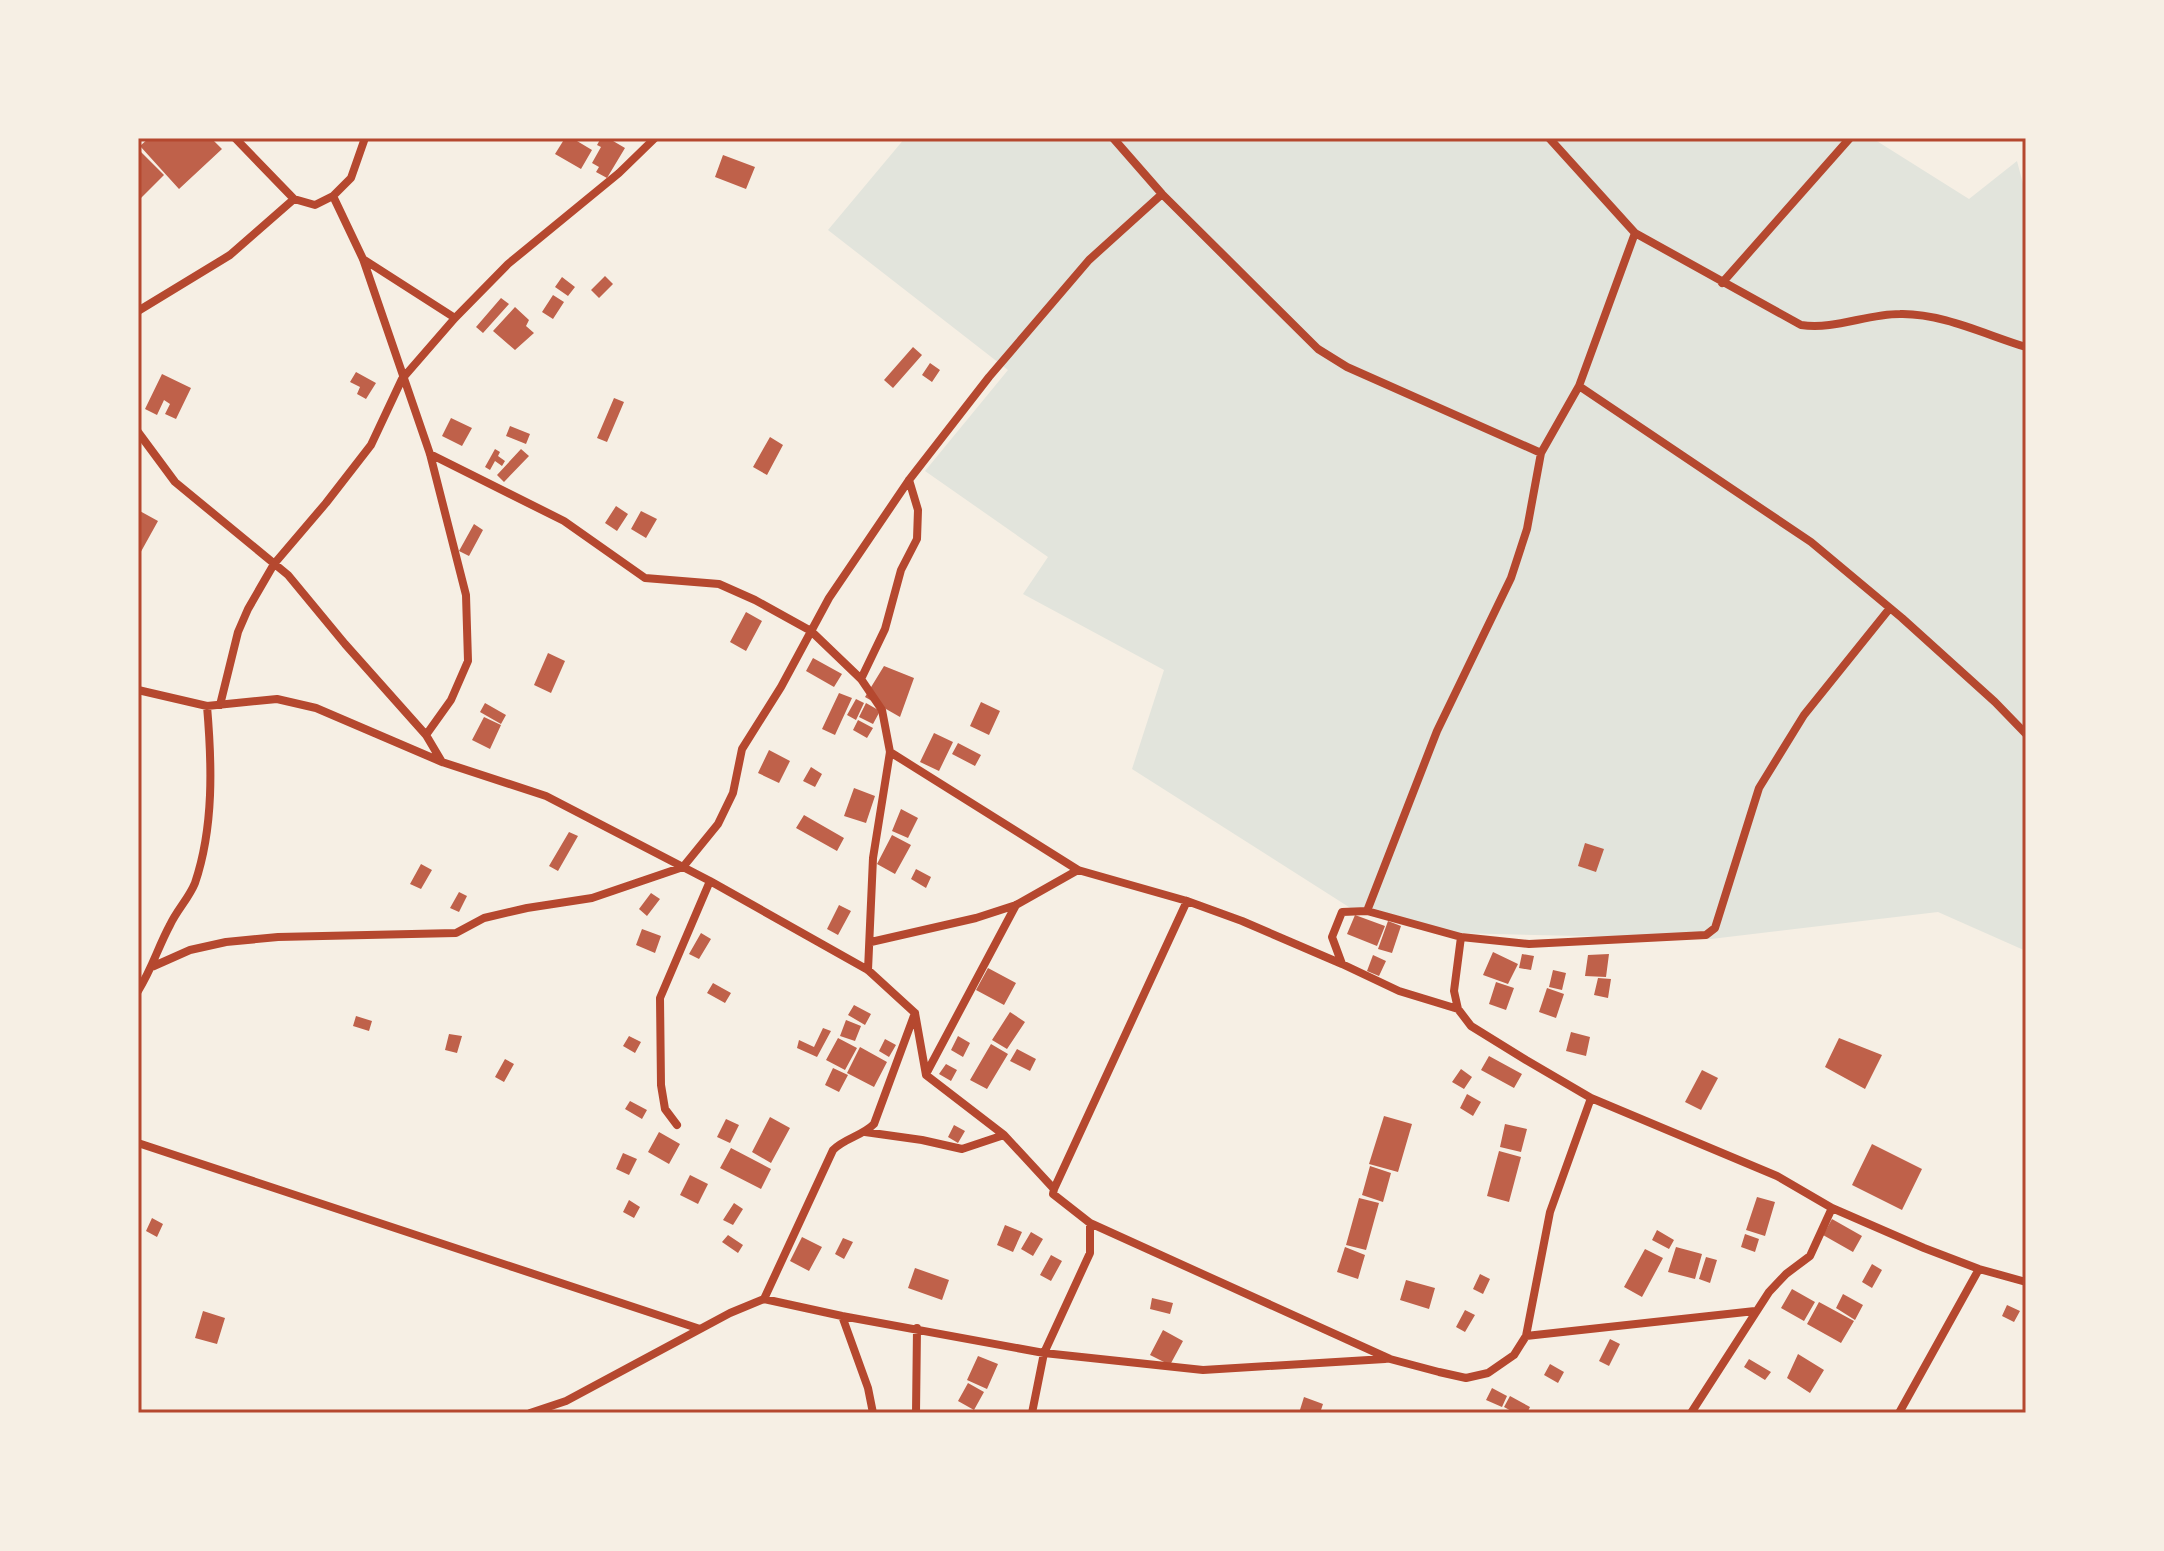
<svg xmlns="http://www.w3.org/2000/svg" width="2164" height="1551" font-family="Montserrat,sans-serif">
	<rect width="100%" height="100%" fill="#f6efe4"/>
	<path fill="#e2e4dc" d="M905,138H1872L1969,199L2017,161L2026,195V951L1938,912L1711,939L1453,933L1352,909L1132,769L1164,670L1023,594L1048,557L925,471L1008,370L828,230Z"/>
	<path fill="#bf614a" d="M149,138H211L222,149L179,189L140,146Z
		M565,138H572L592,150L581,169L555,154Z
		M601,138H608L625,148L607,178L596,172L599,167L592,163L601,147L597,145Z
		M138,149L164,175L138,201Z
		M723,155L755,167L746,189L715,177Z
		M605,276L613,284L599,298L591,290Z
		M562,277L575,287L568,296L555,287Z
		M553,295L564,302L553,319L542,312Z
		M501,298L509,304L483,333L476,327Z
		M515,307L529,320L526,326L534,333L515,350L493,331Z
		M913,347L922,355L893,388L884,380Z
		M930,363L940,370L932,382L922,375Z
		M356,372L376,383L366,399L357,394L360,387L350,382Z
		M162,374L191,388L176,419L165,414L170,404L164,400L157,415L145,409Z
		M614,398L624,402L607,442L597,438Z
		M451,418L472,428L462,446L442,436Z
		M510,426L530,434L526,444L506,436Z
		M770,437L783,445L767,475L753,467Z
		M495,449L500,452L498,456L505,461L502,466L495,461L490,470L485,467Z
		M521,449L529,456L504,482L497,475Z
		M616,506L628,514L617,531L605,523Z
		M138,510L158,521L138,557Z
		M641,511L657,519L646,538L631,529Z
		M474,524L483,530L469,556L459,551Z
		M746,612L762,621L746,651L730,642Z
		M548,653L565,661L551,693L534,685Z
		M813,658L842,674L834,687L806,671Z
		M884,666L914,678L900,717L865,697Z
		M839,693L852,698L835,735L822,729Z
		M856,699L864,703L856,720L847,715Z
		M981,702L1000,711L989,735L970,726Z
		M485,703L506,715L501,724L480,712Z
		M866,703L880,711L873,724L859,717Z
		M484,717L501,725L490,749L472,740Z
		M858,720L873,728L867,738L853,730Z
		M934,733L953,742L939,771L920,762Z
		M958,743L981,755L975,766L952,754Z
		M769,750L790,761L779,783L758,773Z
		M811,767L822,774L815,787L803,781Z
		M854,788L875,796L866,823L844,816Z
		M901,809L918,818L908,838L892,831Z
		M804,815L844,838L837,851L796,828Z
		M569,832L578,836L558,871L549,866Z
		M892,835L911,845L895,874L877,864Z
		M1585,843L1604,849L1596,872L1578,866Z
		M421,864L432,870L421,889L410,884Z
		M916,869L931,877L926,888L911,879Z
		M459,892L467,896L459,912L450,908Z
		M651,893L660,899L647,916L639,909Z
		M839,905L851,911L838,935L827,929Z
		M1355,915L1385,926L1377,946L1347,934Z
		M1388,921L1401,926L1392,953L1378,949Z
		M642,929L661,936L655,953L636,945Z
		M701,933L711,939L699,959L689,954Z
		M1493,952L1518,964L1508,984L1483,975Z
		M1522,954L1534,956L1531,970L1519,968Z
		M1609,954L1606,977L1585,976L1588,955Z
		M1373,955L1386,961L1379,976L1367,971Z
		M988,968L1016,983L1004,1005L976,990Z
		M1553,970L1566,973L1562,990L1549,987Z
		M1598,978L1611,979L1608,998L1594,995Z
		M1496,982L1514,988L1506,1010L1489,1004Z
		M713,983L731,993L725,1003L707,993Z
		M1547,988L1564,994L1556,1018L1539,1012Z
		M854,1005L871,1014L865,1025L848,1015Z
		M1010,1012L1025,1022L1007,1049L992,1040Z
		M356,1016L372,1021L369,1031L353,1026Z
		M846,1020L861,1026L855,1041L840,1036Z
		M823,1028L831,1031L817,1057L797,1048L799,1040L814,1047Z
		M1571,1032L1590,1037L1586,1056L1566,1051Z
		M449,1034L462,1036L457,1053L445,1050Z
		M629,1036L641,1042L635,1053L623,1046Z
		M958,1036L970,1043L963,1057L951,1050Z
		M838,1038L857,1048L845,1070L826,1060Z
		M1839,1038L1882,1055L1865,1089L1825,1067Z
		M885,1039L896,1045L889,1057L879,1051Z
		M991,1044L1008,1054L987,1089L970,1080Z
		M860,1047L887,1062L874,1087L847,1073Z
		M1017,1049L1036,1059L1030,1071L1010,1061Z
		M1489,1056L1522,1074L1514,1088L1481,1070Z
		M505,1059L514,1064L504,1082L495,1077Z
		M946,1064L957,1070L951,1081L939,1074Z
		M833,1068L848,1075L839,1092L825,1085Z
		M1461,1069L1472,1077L1464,1089L1452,1082Z
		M1702,1070L1718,1078L1701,1110L1685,1102Z
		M1467,1094L1481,1102L1473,1116L1460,1108Z
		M630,1101L647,1110L642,1119L625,1109Z
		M1384,1116L1412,1124L1398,1172L1369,1164Z
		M770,1117L790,1128L771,1163L752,1152Z
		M726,1119L739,1125L730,1143L717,1137Z
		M1505,1124L1527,1129L1521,1152L1500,1147Z
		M954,1125L965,1131L958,1143L948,1137Z
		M659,1132L680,1144L669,1164L648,1152Z
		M1872,1144L1922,1169L1902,1210L1852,1185Z
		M731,1148L771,1169L761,1189L720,1168Z
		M1499,1151L1521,1157L1509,1202L1487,1196Z
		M623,1153L637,1159L629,1175L616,1169Z
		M1370,1166L1391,1173L1383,1202L1362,1195Z
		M690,1175L708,1184L698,1204L680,1195Z
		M1757,1197L1775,1202L1765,1236L1746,1230Z
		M1359,1198L1379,1203L1366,1250L1346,1245Z
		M629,1200L640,1207L634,1218L623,1212Z
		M734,1203L743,1209L733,1225L723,1220Z
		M152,1218L163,1224L157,1237L146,1231Z
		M1832,1219L1862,1236L1853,1252L1823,1235Z
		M1005,1225L1022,1232L1013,1252L997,1245Z
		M1657,1230L1674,1240L1669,1249L1652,1240Z
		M1031,1232L1043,1239L1033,1256L1021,1249Z
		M1745,1234L1759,1239L1755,1252L1741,1247Z
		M728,1235L743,1245L738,1253L722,1242Z
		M802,1237L822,1247L809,1271L790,1261Z
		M843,1238L853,1242L844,1259L835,1254Z
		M1345,1247L1365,1255L1358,1279L1337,1272Z
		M1676,1247L1702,1254L1695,1279L1668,1272Z
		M1645,1249L1663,1258L1642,1297L1624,1287Z
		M1051,1255L1062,1261L1051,1281L1040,1275Z
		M1706,1257L1717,1260L1710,1283L1699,1279Z
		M1872,1264L1882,1270L1872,1288L1862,1282Z
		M915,1268L949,1280L942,1300L908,1288Z
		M1480,1274L1490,1279L1483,1294L1473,1289Z
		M1406,1280L1435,1288L1429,1309L1400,1300Z
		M1792,1289L1815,1302L1804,1321L1781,1308Z
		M1843,1294L1863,1305L1855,1320L1836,1308Z
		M1152,1298L1173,1303L1170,1314L1150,1309Z
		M1819,1302L1854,1321L1841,1343L1807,1324Z
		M2007,1305L2020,1311L2014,1322L2002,1316Z
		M1465,1310L1475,1315L1465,1332L1456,1327Z
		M203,1311L225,1318L217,1344L195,1338Z
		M1163,1330L1183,1341L1170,1365L1150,1355Z
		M1610,1339L1620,1344L1609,1366L1599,1361Z
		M1798,1354L1824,1370L1810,1393L1787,1378Z
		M978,1356L998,1364L987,1389L967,1380Z
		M1749,1359L1771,1372L1765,1380L1744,1367Z
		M1550,1364L1564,1372L1558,1383L1544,1375Z
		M968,1383L984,1392L974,1410L958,1401Z
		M1492,1388L1507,1396L1502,1407L1486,1400Z
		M1510,1396L1530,1407L1527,1413H1515L1504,1407Z
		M1304,1397L1323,1404L1320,1413H1299Z"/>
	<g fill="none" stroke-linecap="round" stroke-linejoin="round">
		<path stroke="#b5482f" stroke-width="8" d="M235,138L294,199L315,205L333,196L351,178L365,138
			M1113,138L1162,194L1318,349L1347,367L1541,453
			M1549,138L1635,233L1801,325C1835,330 1866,314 1900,314C1942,313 1986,335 2026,347
			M333,196L363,259L430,454L466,595L468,661L451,700L426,735
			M363,259L455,318
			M1722,283L1850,138
			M138,311L230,255L294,199
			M1579,386L1811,542L1902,618L1995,702L2026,734
			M138,432L175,482L288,575L345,644L426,735L442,762
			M430,454L564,521L645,578L719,584L755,600L811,631L861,679
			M138,690L207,706L277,699L316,708L442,762L546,796L710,881L868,970L915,1013L926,1075L1004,1135L1054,1189
			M220,705L238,632L248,609L274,564L326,503L371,445L402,379L455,318L508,264L619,173L655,138
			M890,752L1078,870L1187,901L1242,921L1342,964L1332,937L1342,912L1367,911L1461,937L1529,944L1706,935L1715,928L1759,788L1804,715L1890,608
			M1187,901L1054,1189L1053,1194L1090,1223L1390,1359L1439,1372L1466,1378L1488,1373L1514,1355L1526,1336L1755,1311
			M1367,911L1437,731L1511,578L1527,529L1541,453L1579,386L1635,233
			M1461,937L1454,991L1458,1009L1471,1026L1526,1060L1591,1098L1777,1176L1832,1208L1924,1248L1979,1269L2026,1282
			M871,942L976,918L1016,905L1078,870
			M1342,964L1399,991L1458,1009
			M154,966L190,950L226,942L278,937L456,933L484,918L527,908L592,898L683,867L718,824L733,793L742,749L781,687L829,598L909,480L989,377L1089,260L1162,194
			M868,970L873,858L890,752L882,710L861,679L885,629L901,570L917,539L918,510L909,480
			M138,991C152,969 158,947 170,925C177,910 189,898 195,883C214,827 212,764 207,706
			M926,1074L1016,905
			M677,1125L665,1109L661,1085L660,998L710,881
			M865,1132L922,1140L962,1149L1004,1135
			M138,1143L700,1329
			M764,1299L833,1150C845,1138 862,1136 874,1124L915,1013
			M842,1316L868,1388L873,1413
			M1526,1336L1550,1212L1591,1098
			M530,1413L566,1401L730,1313L764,1299L842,1316L1044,1353L1203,1370L1385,1359
			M916,1413L917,1328
			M1032,1413L1044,1353L1090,1253V1223
			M1691,1413L1769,1292L1786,1274L1810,1256L1832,1208
			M1899,1413L1979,1269"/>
	</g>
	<rect width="2164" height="1551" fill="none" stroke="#f6efe4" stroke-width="280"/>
	<rect x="140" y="140" width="1884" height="1271" fill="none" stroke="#b5482f" stroke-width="3"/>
</svg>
